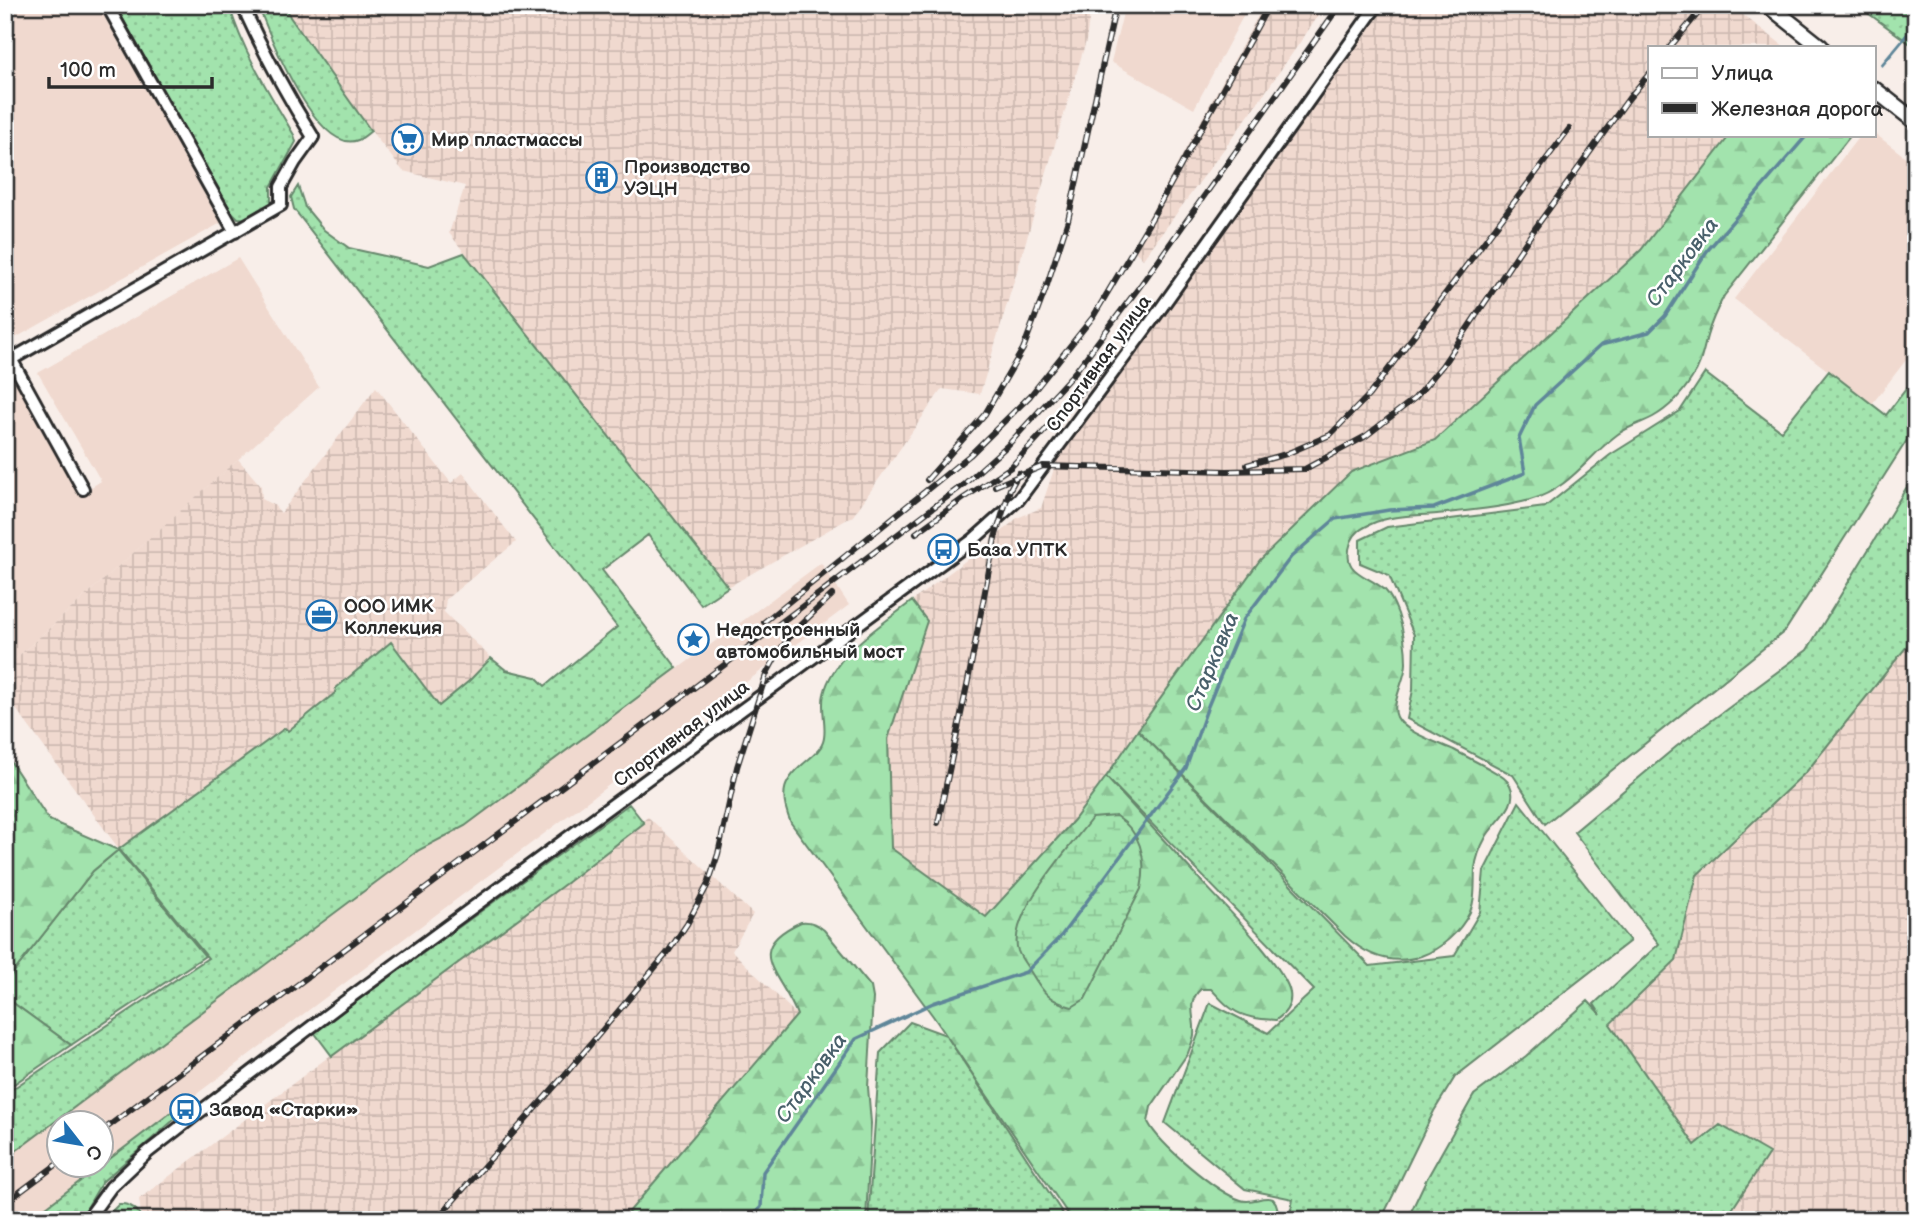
<svg xmlns="http://www.w3.org/2000/svg" width="1921" height="1225" font-family="'Balsamiq Sans',sans-serif">
	<defs>
		<pattern id="industrial-grid" width="8" height="8" patternUnits="userSpaceOnUse" patternTransform="scale(1.75)"><rect width="8" height="8" fill="#f0d9cf"/><path d="M0 4h8M4 0v8" fill="none" stroke="#cebab2"/></pattern>
		<pattern id="grass-dots" width="8" height="8" patternUnits="userSpaceOnUse" patternTransform="scale(1.75)"><rect width="8" height="8" fill="#a2e3ad"/><path d="M2 2h.1M6 6h.1" fill="none" stroke="#8cc395" stroke-width="1.8" stroke-linecap="round"/></pattern>
		<pattern id="forest-firs" width="22" height="20" patternUnits="userSpaceOnUse" patternTransform="scale(1.75)"><rect width="22" height="20" fill="#a2e3ad"/><path d="M5 1l3.5 6h-7zM16 11l3.5 6h-7z" fill="#8cc395"/></pattern>
		<pattern id="wetland-marsh" width="20" height="14" patternUnits="userSpaceOnUse" patternTransform="scale(1.75)"><rect width="20" height="14" fill="#a2e3ad"/><path d="M1 5h8M5 5V1M11 12h8M15 12V8" fill="none" stroke="#8cc395"/></pattern>
	</defs>
	<rect width="100%" height="100%" fill="#f8eee9"/>
	<filter id="ink" filterUnits="userSpaceOnUse"><feTurbulence type="fractalNoise" baseFrequency=".0143" numOctaves="2"/><feDisplacementMap in="SourceGraphic" scale="14" xChannelSelector="R" yChannelSelector="G"/><feConvolveMatrix kernelMatrix="1 2 1 2 8 2 1 2 1" color-interpolation-filters="sRGB"/></filter>
	<g filter="url(#ink)">
		<path fill="#f0d9cf" d="M5,5H98L221,223L8,342L5,338Z
			M1125,5H1249L1194,109L1111,62Z
			M1874,133L1916,165V347L1872,404L1734,299L1860,135H1874Z
			M238,258L319,387L5,668V364L79,495L101,481L38,373Z
			M821,563L849,605L102,1165V1124H60V1166H101L29,1220H5V1159L419,850L465,826Z"/>
		<path fill="url(#industrial-grid)" d="M286,5H1091L1086,41L980,394L942,389L853,516L728,587L449,233L465,186L403,171L371,131L290,17Z
			M1264,5H1326L1257,104L1143,259L1132,248Z
			M1384,5H1730L1785,47H1650V135H1730L1641,250L1435,440L1351,472L1260,560L1074,820L986,917L891,848L888,739L927,621L912,601L989,543L1017,518L1041,508L1059,454L1159,320Z
			M376,387L451,483L463,473L516,542L446,599L444,612L491,658L469,681L439,706L399,651L336,688L335,693L288,731L285,729L119,849L5,694V668L238,459L261,486L262,499L274,505L281,513Z
			M1916,635V1220H1725L1768,1153L1695,1146L1610,1025L1676,960L1697,875L1807,771Z
			M648,817L753,914L732,951L797,1015L622,1220H142L139,1199Z"/>
		<path fill="url(#grass-dots)" stroke="#66876c" stroke-width="2" d="M115,5H229C243,52 269,93 294,135L296,142L271,187V205L248,219L238,218L231,211Z
			M258,5H286L290,17L371,131C367,134 363,138 358,140C317,156 269,34 258,5Z
			M1863,5H1916V48L1861,8Z
			M298,186L305,207L324,230L349,248L429,266L464,253L728,587L701,605L648,535L602,570L677,668L465,826L419,850L5,1159V1094L208,958L119,849L285,728L288,731L335,693L336,688L391,642L439,706L469,681L491,658L506,670L536,677L545,686L617,627L294,209L291,197Z
			M1829,371L1886,415L1916,376V426L1785,631L1545,824L1513,775L1407,719L1413,690L1414,635L1389,575L1360,563V540L1387,527L1545,507L1610,455L1680,411L1705,373L1781,431Z
			M1916,472V635L1807,771L1697,875L1676,960L1610,1024L1695,1145L1720,1125L1769,1153L1725,1220H1407L1425,1182L1474,1095L1526,1056L1588,1001L1601,1015L1594,1004L1659,944L1574,832L1677,746L1807,650Z
			M1138,730L1370,966L1454,956L1480,912L1484,871L1519,802L1630,941L1455,1077L1434,1111L1381,1220H1289L1293,1199L1245,1189L1165,1123L1210,1003L1268,1033L1314,990L1106,777Z
			M629,804L644,823L565,884L332,1056L314,1032Z
			M118,850L205,956L71,1045L5,997V983L93,871Z
			M910,1022L946,1035L1067,1220H868L880,1053Z
			M173,1111L175,1119L102,1182L80,1220H29Z"/>
		<path fill="url(#forest-firs)" stroke="#66876c" stroke-width="2" d="M1730,135H1851L1724,296C1717,309 1711,322 1707,336C1703,351 1701,365 1692,378C1682,394 1669,408 1653,417C1642,423 1629,426 1618,434C1588,456 1570,489 1530,500C1500,508 1467,511 1437,514C1415,516 1391,515 1371,524C1362,528 1355,532 1351,542C1340,574 1367,574 1385,590C1391,596 1395,606 1398,614C1403,629 1406,647 1406,663C1406,679 1390,703 1397,717C1404,732 1439,743 1454,750C1465,756 1477,762 1488,768C1495,772 1506,777 1510,785C1520,806 1495,821 1486,837C1481,846 1476,859 1475,869C1474,884 1476,898 1470,912C1460,932 1441,949 1421,956C1392,966 1366,955 1345,936L1138,730L1260,560L1351,472L1435,440L1641,250Z
			M912,601L927,621L888,739L891,848L986,917L1074,820L1106,777C1139,813 1171,848 1204,884C1223,904 1287,969 1290,993C1292,1005 1285,1014 1276,1020C1261,1019 1244,1018 1232,1009C1224,1004 1218,996 1211,989H1201C1185,1003 1196,1018 1194,1035C1193,1041 1190,1047 1188,1053L1151,1107L1148,1122C1159,1144 1217,1193 1241,1200C1253,1204 1262,1195 1273,1199C1279,1205 1277,1212 1277,1220H1207L1196,1208L1199,1220H1072L933,1016L791,823C778,792 783,780 809,759C815,754 821,749 823,742C828,728 820,709 824,694C833,654 882,625 912,601Z
			M5,753L49,820L118,850L93,871L5,983Z
			M801,922C811,921 817,924 824,930L871,987L873,998L868,1087L871,1123L866,1220H622L797,1015C783,975 739,950 801,922Z
			M5,997L71,1045L5,1090Z
			M119,1204C130,1203 139,1210 142,1220H103Z"/>
		<path fill="url(#wetland-marsh)" stroke="#66876c" stroke-width="2" d="M1116,816C1142,833 1147,860 1141,889L1085,999L1072,1007C1050,1001 1044,994 1032,974C1028,967 1021,959 1018,951C1006,916 1071,846 1092,818Z"/>
		<g fill="none" stroke-linecap="round" stroke-linejoin="round">
			<path stroke="#5f8699" stroke-width="3.5" d="M1882,65L1916,24
				M749,1220L761,1207L763,1172L856,1039L933,1003L1026,972L1061,936L1186,768L1208,706L1244,619L1291,557L1335,519L1389,510L1434,508L1525,473L1519,438L1535,405L1601,345L1649,332L1665,316L1707,251L1807,135"/>
			<defs>
				<path id="minor" d="M107,5L235,232
					M5,348L83,489
					M12,359L281,205V187L295,162L313,137C286,94 263,51 242,5
					M87,1220L111,1187L148,1152L193,1117L344,1002L973,540L1019,499L1159,311L1377,5"/>
				<path id="secondary" d="M1768,5L1821,47
					M1874,89L1916,122"/>
			</defs>
			<use href="#minor" stroke="#2b2b2b" stroke-width="16"/>
			<use href="#secondary" stroke="#2b2b2b" stroke-width="19"/>
			<use href="#minor" stroke="#fff" stroke-width="10"/>
			<use href="#secondary" stroke="#fff" stroke-width="14"/>
			<defs>
				<path id="rail" d="M1670,47L1705,5
					M1247,465L1286,454L1330,435L1369,395L1569,129
					M927,480L985,414L1023,349L1045,291L1068,220L1116,5
					M995,486L1043,466L1227,471L1305,469L1366,436L1415,398L1442,366L1536,227L1629,98L1650,73
					M916,533L964,498L1011,467L1113,357
					M764,622L970,455L1030,396L1093,317L1152,218L1269,5
					M938,823L968,681L995,538L1010,489L1019,473
					M102,1131L771,630L963,485L1008,445L1075,372L1140,286L1340,5
					M5,1203L60,1162
					M436,1220L563,1077L668,952L687,924L708,884L718,854L737,767L766,675L779,651L796,629L832,595"/>
			</defs>
			<use href="#rail" stroke="#2b2b2b" stroke-width="6"/>
			<use href="#rail" stroke="#fff" stroke-width="3.5" stroke-dasharray="10" stroke-linecap="butt"/>
		</g>
	</g>
	<defs>
		<symbol id="supermarket-ring" viewBox="-11 -11 22 22"><circle r="9.5" fill="#fff" stroke="#1f6fb2" stroke-width="1.5"/><path d="M-6-5.5h2.5l.6 2H6L4.5 2H-2.5L-4.4-4H-6ZM-1.5 3.2a1.3 1.3 0 1 0 .1 0ZM3 3.2a1.3 1.3 0 1 0 .1 0Z" fill="#1f6fb2"/></symbol>
		<symbol id="building-ring" viewBox="-11 -11 22 22"><circle r="9.5" fill="#fff" stroke="#1f6fb2" stroke-width="1.5"/><path d="M-4-6H4V6H1V3H-1V6H-4ZM-2.5-4.3h1.7v1.8h-1.7ZM.8-4.3h1.7v1.8H.8ZM-2.5-1h1.7V.8h-1.7ZM.8-1h1.7V.8H.8Z" fill="#1f6fb2"/></symbol>
		<symbol id="bus-ring" viewBox="-11 -11 22 22"><circle r="9.5" fill="#fff" stroke="#1f6fb2" stroke-width="1.5"/><path d="M-5-6H5V4H4V6H2V4H-2V6H-4V4H-5ZM-3.5-4V0h7V-4ZM-3.5 1.2v1.5H-2V1.2ZM2 1.2v1.5H3.5V1.2Z" fill="#1f6fb2"/></symbol>
		<symbol id="office-ring" viewBox="-11 -11 22 22"><circle r="9.5" fill="#fff" stroke="#1f6fb2" stroke-width="1.5"/><path d="M-6-3h4V-5.5h4V-3h4V5H-6ZM-1-4.5V-3h2v-1.5ZM-6 0V1H6V0Z" fill="#1f6fb2"/></symbol>
		<symbol id="sight-ring" viewBox="-11 -11 22 22"><circle r="9.5" fill="#fff" stroke="#1f6fb2" stroke-width="1.5"/><path d="M0-6L1.8-2.2L6-1.7L2.9 1.2L3.7 5.4L0 3.3L-3.7 5.4L-2.9 1.2L-6-1.7L-1.8-2.2Z" fill="#1f6fb2"/></symbol>
	</defs>
	<g fill-rule="evenodd">
		<use href="#supermarket-ring" x="390" y="122" width="35" height="35"/>
		<use href="#building-ring" x="584" y="160" width="35" height="35"/>
		<use href="#bus-ring" x="926" y="532" width="35" height="35"/>
		<use href="#office-ring" x="304" y="598" width="35" height="35"/>
		<use href="#sight-ring" x="676" y="622" width="35" height="35"/>
		<use href="#bus-ring" x="168" y="1092" width="35" height="35"/>
	</g>
	<g text-anchor="middle" stroke-width="5" stroke-linejoin="round" paint-order="stroke">
		<g font-size="19" font-weight="bold" fill="#2b2b2b" stroke="#fff" text-anchor="start">
			<text x="431" y="146">Мир пластмассы</text>
			<text x="624" y="173">Производство<tspan x="624" dy="22">УЭЦН</tspan></text>
			<text x="967" y="556">База УПТК</text>
			<text x="344" y="612">ООО ИМК<tspan x="344" dy="22">Коллекция</tspan></text>
			<text x="716" y="636">Недостроенный<tspan x="716" dy="22">автомобильный мост</tspan></text>
			<text x="209" y="1116">Завод «Старки»</text>
		</g>
		<g font-size="19" fill="#2b2b2b" stroke="#fff">
			<text transform="translate(1098 363) rotate(-54)" y="7">Спортивная улица</text>
			<text transform="translate(681 733) rotate(-37)" y="7">Спортивная улица</text>
		</g>
		<g font-size="21" font-style="italic" fill="#49606b" stroke="#fff">
			<text transform="translate(1682 262) rotate(-53)" y="7">Старковка</text>
			<text transform="translate(1212 662) rotate(-67)" y="7">Старковка</text>
			<text transform="translate(811 1078) rotate(-54)" y="7">Старковка</text>
		</g>
	</g>
	<rect width="1921" height="1225" fill="none" stroke="#fff" stroke-width="28"/>
	<rect x="14" y="14" width="1893" height="1197" fill="none" stroke="#2b2b2b" stroke-width="2.5" filter="url(#ink)"/>
	<rect x="1648" y="46" width="228" height="91" fill="#ffffff" stroke="#aaaaaa" stroke-width="2"/>
	<rect x="1662" y="68" width="35" height="10" fill="#ffffff" stroke="#aaaaaa" stroke-width="2"/>
	<text x="1711" y="80" font-size="21" fill="#2b2b2b">Улица</text>
	<rect x="1662" y="103" width="35" height="10" fill="#2b2b2b" stroke="#aaaaaa" stroke-width="2"/>
	<text x="1711" y="116" font-size="21" fill="#2b2b2b">Железная дорога</text>
	<g transform="translate(80 1144) rotate(121)"><circle r="33" fill="#ffffff" stroke="#aaaaaa" stroke-width="2"/>
	<path d="M0-5L12 26L0 18L-12 26Z" fill="#1f6fb2"/>
	<text y="-10" font-size="19" font-weight="bold" text-anchor="middle" fill="#2b2b2b">С</text>
	</g>
	<path d="M49 77v10h163v-10" fill="none" stroke="#2b2b2b" stroke-width="3.5"/>
	<text x="60" y="77" font-size="21" fill="#2b2b2b" stroke="#ffffff" stroke-width="5" paint-order="stroke">100 m</text>
</svg>
